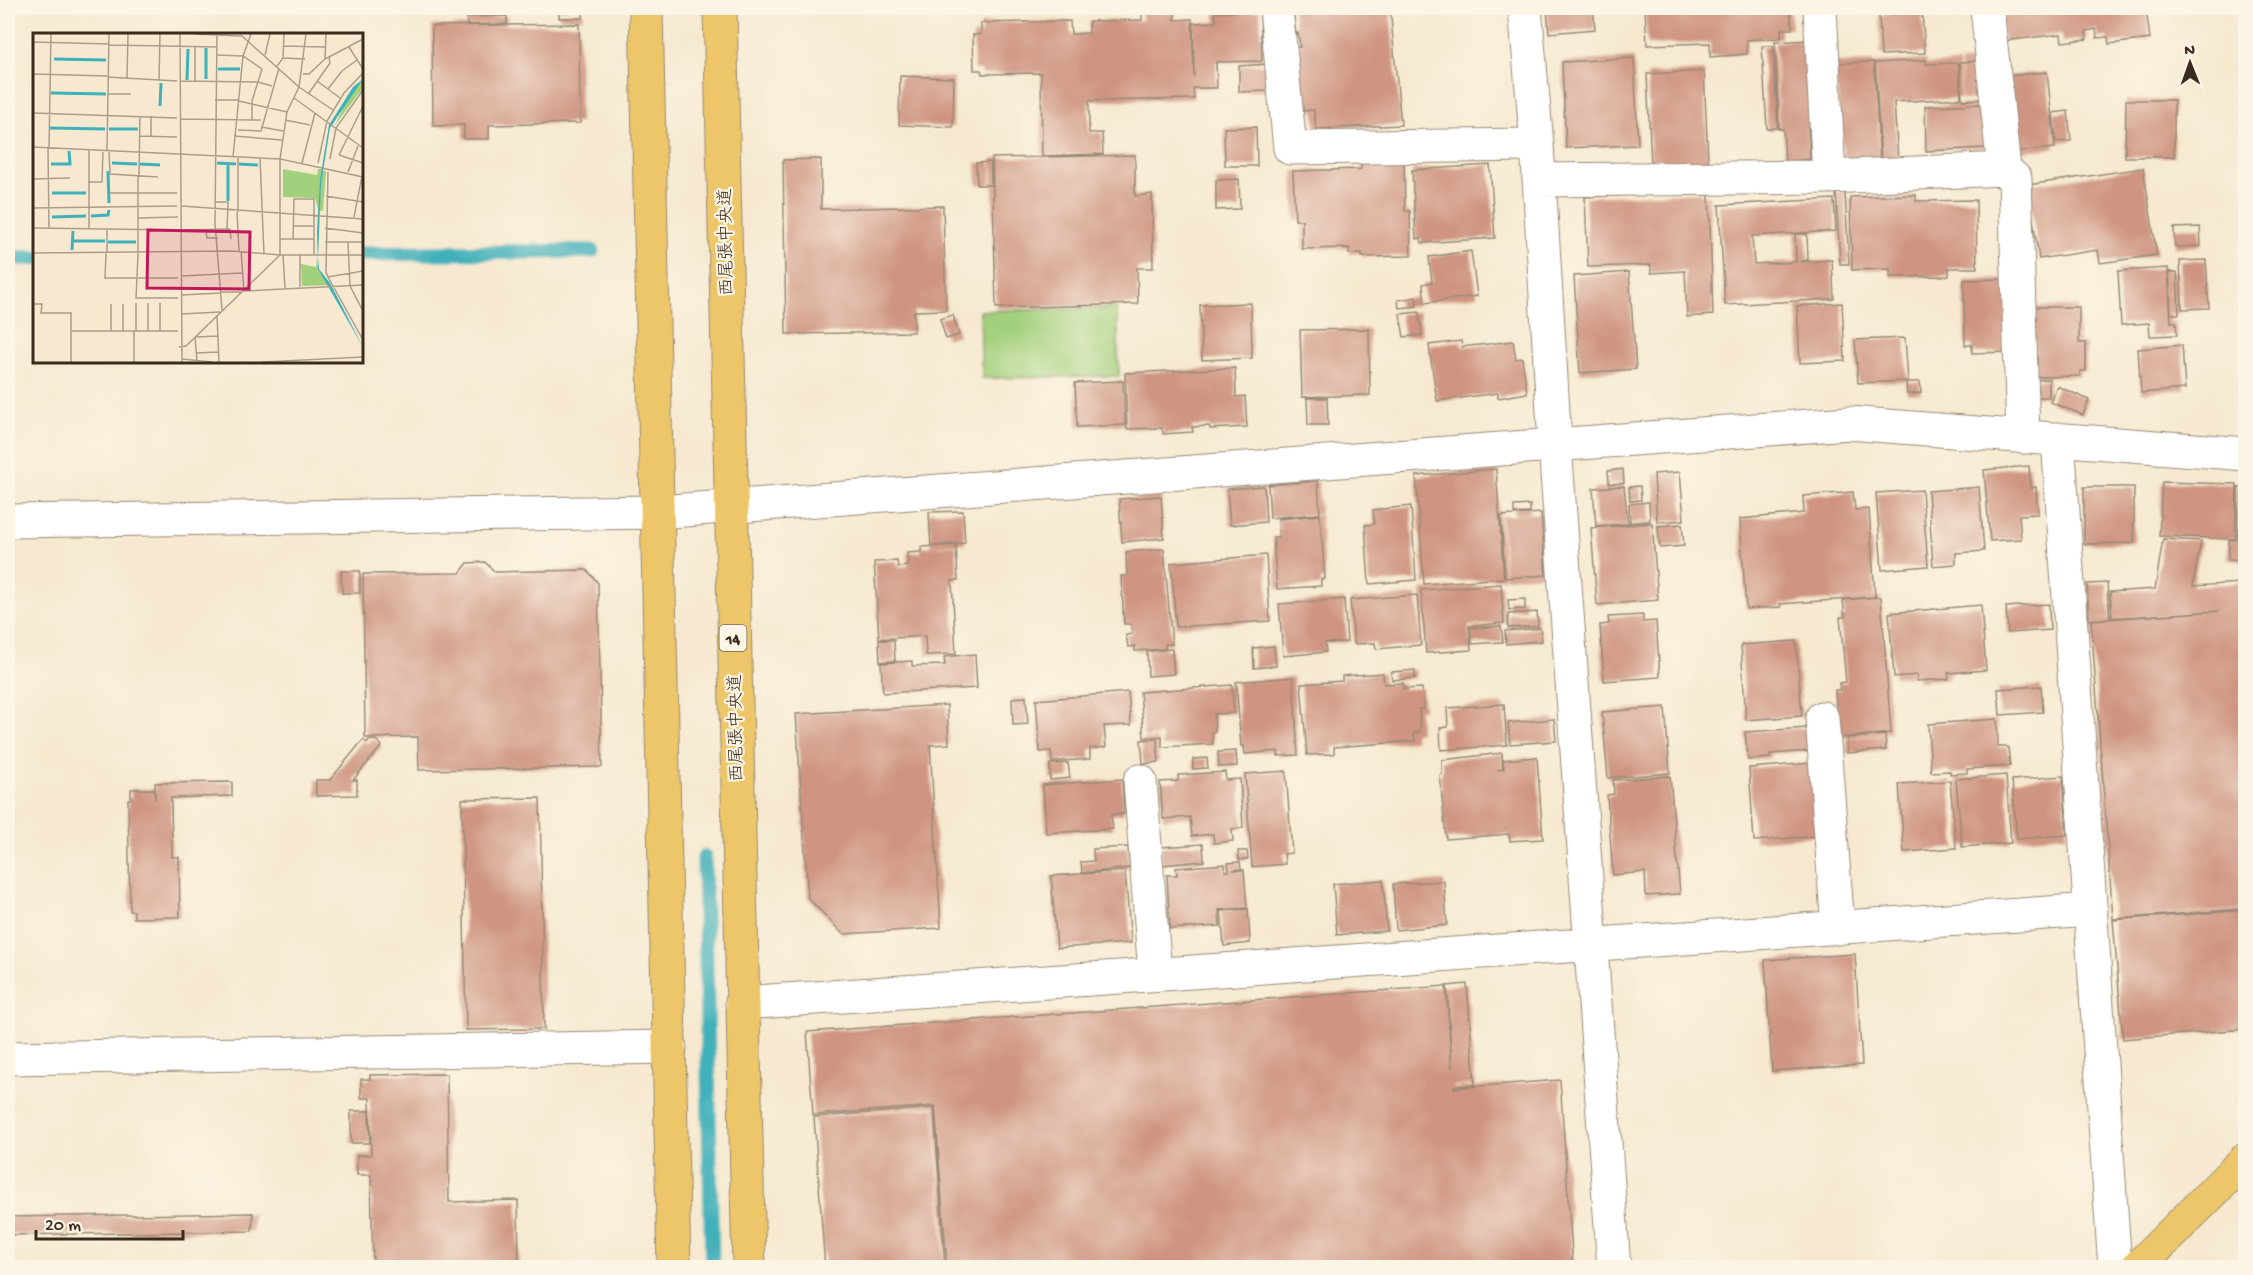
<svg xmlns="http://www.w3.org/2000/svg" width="2253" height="1275" font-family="'Gochi Hand','Klee One',sans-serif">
	<rect width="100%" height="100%" fill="#fcf5e5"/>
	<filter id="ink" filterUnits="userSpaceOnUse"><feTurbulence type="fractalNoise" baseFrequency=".0167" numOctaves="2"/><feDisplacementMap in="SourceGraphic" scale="12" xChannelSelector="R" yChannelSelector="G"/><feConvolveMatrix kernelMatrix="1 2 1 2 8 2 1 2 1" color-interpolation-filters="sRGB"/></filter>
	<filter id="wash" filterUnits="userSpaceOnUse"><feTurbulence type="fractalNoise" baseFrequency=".008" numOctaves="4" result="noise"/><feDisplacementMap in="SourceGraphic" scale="24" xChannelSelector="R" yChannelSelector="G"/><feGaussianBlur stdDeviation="1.35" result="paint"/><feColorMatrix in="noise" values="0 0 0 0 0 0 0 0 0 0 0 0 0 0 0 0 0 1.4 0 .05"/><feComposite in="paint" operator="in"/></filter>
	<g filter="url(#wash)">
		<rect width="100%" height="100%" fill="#f6e9d0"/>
		<path fill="#a3d07d" stroke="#6f7d4e" stroke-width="1.5" d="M1117,308L1119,376L982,378L980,311Z"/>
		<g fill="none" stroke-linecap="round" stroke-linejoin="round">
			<path stroke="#40b0ba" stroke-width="15" d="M362,254L592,251
				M8,258H34
				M704,857L712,1268"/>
		</g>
		<g id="blocks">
			<path fill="#cf9582" d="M1293,8H1390L1401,125L1316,129L1314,110L1302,111L1295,47H1300L1298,33L1296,34Z
				M1547,8H1593L1595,29L1549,33Z
				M1645,8H1790L1792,29H1781V38L1747,40V54L1710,57V43L1647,45Z
				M1999,8H2146L2150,39L2109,44L2108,37L2097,38L2096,29L2086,31L2087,39L2062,42L2061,34L2003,41Z
				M1260,11L1262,61L1216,62L1217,88H1193L1194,99L1089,101V133H1102L1103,154L1042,156L1041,73L982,74L981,70H974L973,35L981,34V23L1070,21L1071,34L1089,33V21L1142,20V12H1175V20L1192,19L1194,77L1193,23L1216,22L1215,12Z
				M583,12V18H559V13Z
				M1922,13L1925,53L1881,55L1879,15Z
				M507,16V24L467,25V17Z
				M579,24L580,123L489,125V139H464V125L433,126L432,26Z
				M1808,40L1813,127H1808L1810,159L1785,162L1783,129H1779L1775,42Z
				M1762,46H1773L1778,128L1767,129Z
				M1634,58L1638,145L1566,148L1562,62Z
				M1926,60V64L1959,63L1961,98L1894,102L1898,160L1881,161L1875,63Z
				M1981,61L1984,99L1962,100L1960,62Z
				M1874,62L1880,163L1844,165L1834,63Z
				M1269,64V91L1239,92V66Z
				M1704,71L1708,162L1651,165L1647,74Z
				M2047,72L2055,148L2013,152L2005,76Z
				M900,76L954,78L953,127L899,125Z
				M2126,100H2174V157H2125Z
				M1983,104L1985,148L1926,151L1925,106Z
				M2068,111L2071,141L2056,142L2053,113Z
				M1256,127L1257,166H1225L1224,128Z
				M1135,155V196L1152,194L1153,268H1137L1138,304L996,308L992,158Z
				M821,159V209L943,206L946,310L914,311V332L786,334L783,160Z
				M1404,161L1405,211H1410L1411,256L1362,257V253L1349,254V248L1302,249V220H1295L1293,171L1361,169V162Z
				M991,162V185H977L976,163Z
				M1490,165L1495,238L1422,243L1421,238L1416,239L1412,170Z
				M2143,168L2157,255L2100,263L2098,250L2039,259L2028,185Z
				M1239,179L1240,209L1216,210V180Z
				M1701,192V195H1709L1713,315L1687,317L1685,271L1651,273V265L1588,267L1585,197Z
				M1836,192H1845L1849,264H1840Z
				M1916,195V201L1976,200L1977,268H1949V276L1890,277V269L1852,270L1850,197Z
				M1834,199L1836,231L1752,236L1754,264L1796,262L1795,234H1807L1808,260L1799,262L1832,260L1834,299L1725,305L1719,205Z
				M2200,227L2201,246L2175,247L2174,228Z
				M1471,251L1477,296L1425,303L1423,284L1432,282L1429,257Z
				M2206,260L2209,308L2182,309L2180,261Z
				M2168,268L2171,322H2176L2177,335L2150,336L2149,323L2121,325L2118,271Z
				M1629,272L1636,369L1580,373L1574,276Z
				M2169,272H2177L2179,314H2171Z
				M2009,279L2011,352L1972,353V345H1965L1964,280Z
				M1416,297L1417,306L1399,308L1398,300Z
				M1251,303L1252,358L1202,360L1200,305Z
				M1842,303L1845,361L1800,363L1797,306Z
				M2033,307H2079V343H2086V371H2080V376L2035,377Z
				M1419,312L1422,335L1404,337L1400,314Z
				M953,315L959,335L946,339L940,319Z
				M1369,329L1370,395L1302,397L1300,330Z
				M1905,338L1908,381L1858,383L1855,340Z
				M1461,341L1462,347L1513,341L1516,359L1522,358L1527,393L1498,398V393L1437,401L1429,345Z
				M2182,345L2185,389L2141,393L2138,349Z
				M1235,368L1236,397L1245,396L1247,427L1210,429L1209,426L1192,427L1193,432L1163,434L1162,428L1127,429L1125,373Z
				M2049,379V397H2035V380Z
				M1123,381L1125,425L1077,427L1075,383Z
				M1906,382H1920L1921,393L1907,394Z
				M2057,386L2089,400L2083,415L2050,402Z
				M1307,398H1327L1328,425H1308Z
				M2029,466L2031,488L2036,487L2038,514L2019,515L2021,539L1990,541L1984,470Z
				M1496,469L1504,578L1424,584L1416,476Z
				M1623,469L1624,483L1609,484L1608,471Z
				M1680,472L1684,520L1657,522L1654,474Z
				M1318,481L1320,514L1270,518L1268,485Z
				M2162,482L2237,484L2235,539L2159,536Z
				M1264,486L1266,522L1230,525L1227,489Z
				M1624,486L1628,524L1596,526L1593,488Z
				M1640,486L1641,500L1630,501L1629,487Z
				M1979,487L1984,551L1956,553V564L1933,566L1928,491Z
				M2084,487H2134V543L2084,544Z
				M2238,488H2246V561L2228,560L2229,540H2240L2237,539Z
				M1922,490L1928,566L1882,570L1876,493Z
				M1853,492L1855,510L1869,509L1875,597L1780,604L1781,607L1746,609L1740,519L1804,513L1803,496Z
				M1161,496L1164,538L1122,542L1119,499Z
				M1649,502L1650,521L1630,523L1629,504Z
				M1530,505V513L1514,514V506Z
				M1411,506L1416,580L1369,584L1365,525L1374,524L1373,510Z
				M963,511L965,543L931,546L929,512Z
				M1541,513L1546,575L1505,578L1501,516Z
				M1320,515L1325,579H1321V586L1277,589L1273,537H1279L1278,519Z
				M1652,523L1658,600L1597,605L1591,528Z
				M1682,524L1684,546L1660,548L1658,526Z
				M2163,539L2201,541L2193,586L2241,583L2246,632V909L2113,919L2091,620L2219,611L2112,618L2110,592L2155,589Z
				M956,545L958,580L952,581L956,654L926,655L925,636L879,639L874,562L897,561L898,567L908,566L907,553L921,552V547Z
				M1164,549L1172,644H1165V649L1135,651V646L1128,647L1126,635L1132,634L1131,624H1124L1121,576H1127L1126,552Z
				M1266,555L1270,621L1176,627L1171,563Z
				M485,562L495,572L587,570L598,583L602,767L419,770L418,737L365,738L363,574L460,573L468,563Z
				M341,571H360V593H342Z
				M2107,583L2110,618L2089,620L2087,584Z
				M1501,584L1504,623L1469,626L1471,650L1426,653L1421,590Z
				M1417,595L1421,645L1376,649L1375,643L1354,644L1350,600Z
				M1881,597L1891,733L1839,738L1835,690H1840L1839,683L1846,682L1840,617H1845L1843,600Z
				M1344,599L1347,642L1325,643L1326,652L1283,656L1279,604Z
				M1525,599V609L1509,610L1508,600Z
				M2049,604L2050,630L2008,633L2006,607Z
				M1981,605L1986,670L1948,673L1949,679L1917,681V675L1894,677L1889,613Z
				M1537,612L1538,626L1508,628V614Z
				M1643,615V622L1656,621L1660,677L1604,681L1600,625L1609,624L1608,617Z
				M1501,626L1503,642L1472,644L1471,628Z
				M1540,628L1542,641L1506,644L1505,631Z
				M879,640H894L895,661L880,662Z
				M1796,641L1802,716L1746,720L1741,645Z
				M1274,646L1276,666L1254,668L1253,648Z
				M1172,649L1174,674L1148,676L1147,651Z
				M975,654L977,688L883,693L881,663L912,661V666L945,665L944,657Z
				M1415,670V678L1392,680L1391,672Z
				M1383,673L1384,684L1403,683V689L1422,688L1424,709H1419L1420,732L1414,733L1415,741L1334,747V754L1307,755L1301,684L1342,681V676Z
				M1293,677L1298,755L1278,756V751L1245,754L1244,746H1241L1236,682Z
				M1232,685L1234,713L1214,714L1215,732H1212L1213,744L1162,747V736L1144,738L1140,692Z
				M2041,686L2043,712L2000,715L1998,689Z
				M1128,692L1131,725L1104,726L1106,747L1090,749V759L1052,762L1051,751L1040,752L1036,700Z
				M1026,697L1028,724L1013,725L1012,698Z
				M1504,704L1507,745L1441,750L1440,728L1448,727L1447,708Z
				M947,705L949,744L930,745L941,928L843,934L808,898L796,714Z
				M1665,707L1670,773L1608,778L1602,712Z
				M1554,719L1556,741L1510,744L1508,723Z
				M1997,719L1998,747H2008L2010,766L1967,769V773L1950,774V771L1931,772L1928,724Z
				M1808,728L1810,751L1770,754V758L1748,760L1745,732Z
				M1885,735L1886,750L1847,753V738Z
				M1157,739L1159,762L1143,764L1141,740Z
				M363,740L367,743L369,740H376L382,746L353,780H357V795L316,796V780H330Z
				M1236,751L1237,766L1219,767L1218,752Z
				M1502,753L1503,769L1497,770L1504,769L1503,760L1537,757L1543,839L1510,841L1509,834L1446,839L1440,775L1442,774V760Z
				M1207,758L1208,768L1193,769V759Z
				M1068,763L1070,778L1050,780V764Z
				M1812,763L1817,836L1754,841L1749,768Z
				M1286,771L1292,853L1284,854L1285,864L1252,867L1245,774Z
				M1225,772L1226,780L1240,779L1243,828L1232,829L1233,841L1214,843L1213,834L1192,836L1190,817L1163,819L1160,782L1178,781V775Z
				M2006,775L2011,843L1962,847L1956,779Z
				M1670,776L1680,894L1646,896L1645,872L1613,875L1607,795L1614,794L1613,780Z
				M2063,776L2067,835L2017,839L2012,780Z
				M1122,779L1124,814L1111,815L1113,829L1046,833L1043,785Z
				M1950,781L1956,848L1904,852L1899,784Z
				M232,782V796L171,798L172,857H179L180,917L134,918V911H130L128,799H131V789H154L155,799V783Z
				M540,798L544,1029L466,1030L462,799Z
				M1203,844L1204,861L1162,865L1161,847Z
				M1128,847L1130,868L1082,873L1081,862L1094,861L1093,849Z
				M1238,851H1247L1248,859L1239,860Z
				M1240,862L1241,869L1233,870H1244L1247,908L1219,910L1220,926L1170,929L1167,875H1177L1176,868L1225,864V871H1229L1228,863Z
				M1125,871L1131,943L1057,948L1051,876Z
				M1383,880L1387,931L1337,935L1333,884Z
				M1444,881L1447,925L1396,930L1393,884Z
				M1248,909L1250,943L1224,946L1221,911Z
				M2246,910V1029L2123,1039L2113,920Z
				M1855,954L1862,1065L1772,1071L1765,960Z
				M1467,984L1475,1085L1454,1086V1088L1560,1080L1573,1268H947L935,1106L813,1115L807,1032L1446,986L1452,1068L1447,986Z
				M447,1074L449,1202L518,1200L519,1268H373L371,1175H357V1155H371L370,1098H361V1079H370V1075Z
				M934,1108L945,1268H825L814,1117Z
				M351,1111H369L370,1143H351Z
				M253,1213L252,1231L8,1235V1217Z"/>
		</g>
	</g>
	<g filter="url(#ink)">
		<use href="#blocks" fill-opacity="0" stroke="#988a77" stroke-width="1.5"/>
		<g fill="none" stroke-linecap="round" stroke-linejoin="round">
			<defs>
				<path id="minor" d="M1276,8L1290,148L1537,145
					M1525,8L1537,145L1555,445L1614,1268
					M1820,8L1829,177
					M1987,8L2004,169L2015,179L2023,437
					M1539,180L1829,177L2004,169
					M2058,439L2115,1268
					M8,521L658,512L1849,423L2246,454
					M1822,718L1838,928
					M1140,781L1155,974
					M742,1003L2091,910
					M8,1058L670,1047"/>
				<path id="major" d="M646,8L674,1268
					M720,8L749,1268
					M2137,1268L2246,1159"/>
			</defs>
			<use href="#minor" stroke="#988a77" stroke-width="35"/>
			<use href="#major" stroke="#988a77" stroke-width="35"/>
			<use href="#minor" stroke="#fff" stroke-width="33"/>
			<use href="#major" stroke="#ecc669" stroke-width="33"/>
		</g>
	</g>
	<g text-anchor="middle" stroke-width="4.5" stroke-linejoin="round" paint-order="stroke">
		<rect fill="#fcf5e5" stroke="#75675a" stroke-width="1.5" x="719.5" y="625" width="27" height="26" rx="4.5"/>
		<g font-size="16" font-weight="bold" fill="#3b2a1e">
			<text x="733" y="644">14</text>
		</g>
		<g font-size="18" fill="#3b2a1e" stroke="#fcf5e5">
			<text transform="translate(725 242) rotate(-91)" y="6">西尾張中央道</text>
			<text transform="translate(735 728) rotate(-91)" y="6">西尾張中央道</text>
		</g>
	</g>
	<g transform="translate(33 33)">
		<rect width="330" height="330" fill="#f6e9d0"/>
		<path d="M330,47V55L302,92L318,59ZM250,136L284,142L285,136H289L287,146V156L290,138H293L290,178H287V164L286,179L282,165L250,164ZM284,225L285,236L296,252L269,253L268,231L283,234Z" fill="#a3d07d"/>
		<path d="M330,46L297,95L288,151L285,225L286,236L297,250L330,314L285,236L284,199L287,146L296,92L320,54Z" fill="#40b0ba"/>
		<path fill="none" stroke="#40b0ba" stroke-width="3" d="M21,26L73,27M185,36H207M173,46V15M154,47L155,16M18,60L73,61M127,73L128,50M17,95L72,96M76,96H105M79,130L104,131M184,130L203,131M18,131H37L36,118M107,131L127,132M206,131L225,132M75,138L76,170M19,160H53M195,168V130M58,183L75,182L76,177M19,184L53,183M40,208H72M75,209H103M39,217L40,198"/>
		<path fill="none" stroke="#ab9d89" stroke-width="1.5" d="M147,1L149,329M162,1L209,3L266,54L254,79L247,126L330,144M184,1L182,190L189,277M273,1L266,54L300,77M293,1L292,26L296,24M0,9L76,11M76,12L183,14M251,13L292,14M316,14L330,36M183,22L210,23L229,36L219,68V87M232,22L237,1M296,24L330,6M250,25L251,1M244,33L250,25L272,26M0,41L74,43M270,41H276L292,26M74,44L144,48M94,45L95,1M126,47L127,1M147,48L225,49L239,53M162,48V14M284,48L307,65M295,56L309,38L324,27M276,60L297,30L296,24M75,61H98M261,65L330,115M182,67H206M206,68L254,79M0,80L144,85M147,86L228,87M252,87L277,92M228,94L250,98M205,97L228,98L246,35M107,103L144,104M118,103V83M201,103L249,107M0,114L247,126V222L199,218L0,220M15,115L16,195M16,115L18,1M74,118L76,1M76,118L77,141L125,144M306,122L330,73M306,122L330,130M200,124L210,23L218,1M227,125L231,221M297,126L303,95L330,57M269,130L282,80M285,130L294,88L311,60L330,40M295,139L293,239L295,244L330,238M315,139L325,113M106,143L107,83M0,146L37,145M55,149H69L70,117M77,160H144M293,163L330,169M182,169H195L194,196M148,173L330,186M0,175L144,173M204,179L206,218M205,179V124M321,184L329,143M105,185L145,184M261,193H281M0,195L145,197M292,195L330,200M56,196V117M148,197L197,196L198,206M173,198L174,205H185M247,206H281M260,206L261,166H281V222M292,209H330M315,209L317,253L330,278M208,218L211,258L330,252M73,220L72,245H104M74,220V196M105,221L103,265H145M105,221V143M250,222L252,255M267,222V254M148,243L209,240M295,244L330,307M105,245H145M187,259H208M148,262L188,260M103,270V298M0,271H9L8,280H38V329M148,281L187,279M184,283L186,329M39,298H145M78,298V271M90,298V271M115,298V270M127,298V270M162,304L164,328M163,304L185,303M146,314L153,313L247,222H330M163,320L185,319M149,326L179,329M101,329V298M230,329L330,324"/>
		<path fill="#c2185b" fill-opacity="0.15" stroke="#c2185b" stroke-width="3" d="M115,197L217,199L216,256L114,255Z"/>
		<rect width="330" height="330" fill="none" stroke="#3b2a1e" stroke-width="3"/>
	</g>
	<rect width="2253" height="1275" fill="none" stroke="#fcf5e5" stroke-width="30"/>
	<g transform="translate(2190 63) rotate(359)" stroke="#fcf5e5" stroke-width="4.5" paint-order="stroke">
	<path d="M0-4.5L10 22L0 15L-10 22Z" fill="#3b2a1e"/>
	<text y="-9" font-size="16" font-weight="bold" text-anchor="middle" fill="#3b2a1e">N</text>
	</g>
	<path d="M36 1230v9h147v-9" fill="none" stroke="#3b2a1e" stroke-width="3"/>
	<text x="45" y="1230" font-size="18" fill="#3b2a1e" stroke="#fcf5e5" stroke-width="4.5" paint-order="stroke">20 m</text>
</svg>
